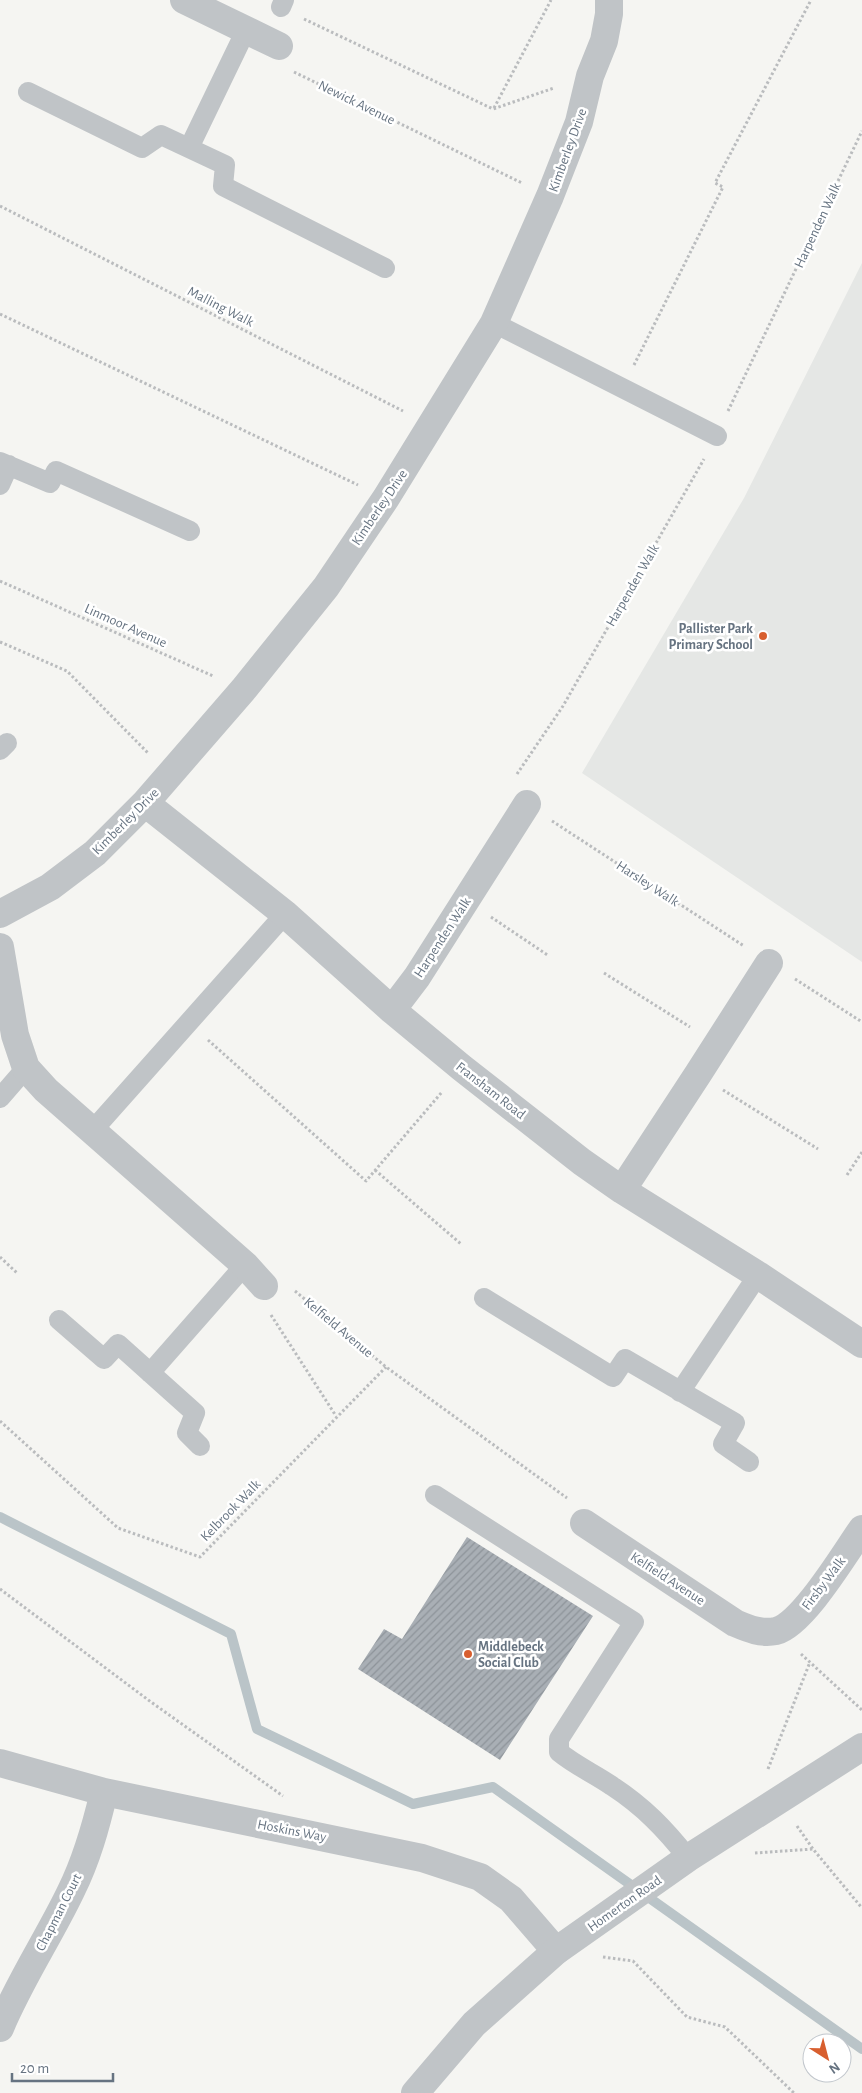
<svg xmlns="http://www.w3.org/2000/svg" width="862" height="2093" font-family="'Alegreya Sans',sans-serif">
	<defs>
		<pattern id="building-hatch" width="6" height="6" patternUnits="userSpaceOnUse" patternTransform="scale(1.25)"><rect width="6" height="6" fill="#a9afb5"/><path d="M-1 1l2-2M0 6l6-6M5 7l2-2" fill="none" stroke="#8d9399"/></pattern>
	</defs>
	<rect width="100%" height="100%" fill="#f5f5f2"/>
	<path fill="#e5e7e5" d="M862,263V962L582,773L744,498Z"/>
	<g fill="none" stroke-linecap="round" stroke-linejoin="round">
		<path stroke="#bac4c8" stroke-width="10" d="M0,1517L231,1634L257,1729L413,1804L493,1787L862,2049"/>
	</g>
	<path fill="url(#building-hatch)" d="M467,1537L593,1616L500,1760L358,1669L384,1629L402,1639Z"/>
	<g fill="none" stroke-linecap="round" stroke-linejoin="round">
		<path stroke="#babcbe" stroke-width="3" stroke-dasharray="2.5 2.5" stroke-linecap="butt" d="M304,19L493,109L554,88
			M294,72L522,183
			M494,108L551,0
			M0,206L403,411
			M0,314L358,485
			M634,365L723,187L715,183L811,0
			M728,411L862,131
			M0,581L213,676
			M0,642L67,671L148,753
			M517,774L563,706L704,459
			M552,821L744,946
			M491,917L549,956
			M604,973L690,1027
			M795,979L862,1022
			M208,1040L366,1181L442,1092
			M723,1090L818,1149
			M375,1170L461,1244
			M847,1175L862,1152
			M0,1257L17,1273
			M295,1291L386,1367L567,1498
			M271,1315L336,1416
			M0,1421L118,1528L200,1557L386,1367
			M0,1589L151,1702L283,1796
			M801,1654L862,1710
			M768,1769L810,1662
			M797,1826L813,1849
			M755,1853L813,1849L862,1908
			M603,1957L633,1961L687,2017L725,2027L794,2093"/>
		<path stroke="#c0c4c7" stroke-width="20" d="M281,7L284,0
			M28,92L142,148L161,135L225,165L223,186L385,268
			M189,148L246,30
			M494,323L717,436
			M0,462L50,483L56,471L190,531
			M0,485L9,465
			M0,750L7,743
			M0,1098L26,1068
			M93,1130L285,914
			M484,1298L613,1377L625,1359L735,1423L723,1444L749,1462
			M59,1320L104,1359L118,1344L195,1413L187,1433L200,1446
			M150,1373L245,1265
			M680,1392L758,1275
			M435,1495L634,1622L559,1739V1752C576,1766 595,1774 612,1786C644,1807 665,1829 688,1858"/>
		<path stroke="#c0c4c7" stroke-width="28" d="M184,0L279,46
			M145,803L285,914L392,1010L462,1068L582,1162L622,1190L758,1275L862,1344
			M0,914L50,887L95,853L145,803L243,690L326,587L386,498L494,323L550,196L579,122L590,76L604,41L609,14V0
			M0,947L15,1035L26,1068L46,1090L245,1265L264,1286
			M392,1010L417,977L527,804
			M622,1190L698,1074L769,963
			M584,1523L735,1623C749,1629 761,1634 776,1631C803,1624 845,1553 862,1529
			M0,1763L104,1792L422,1858L480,1877L511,1899L556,1951
			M0,2028C20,1980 49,1937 71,1891C87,1859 96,1826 104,1792"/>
		<path stroke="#c0c4c7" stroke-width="28" d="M415,2093L474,2024L556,1951L688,1858L862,1747"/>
	</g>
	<g fill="#d85f2f" stroke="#fff" stroke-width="2">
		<circle cx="763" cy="636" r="5"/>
		<circle cx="468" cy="1654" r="5"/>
	</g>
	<g text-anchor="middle" stroke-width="5" stroke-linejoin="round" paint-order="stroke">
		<g font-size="14" fill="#667381" stroke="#fff">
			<text transform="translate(357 102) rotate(26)" y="5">Newick Avenue</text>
			<text transform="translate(567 150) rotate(-70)" y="5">Kimberley Drive</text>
			<text transform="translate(817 225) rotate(-65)" y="5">Harpenden Walk</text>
			<text transform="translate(221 306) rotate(27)" y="5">Malling Walk</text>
			<text transform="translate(379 507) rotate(-56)" y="5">Kimberley Drive</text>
			<text transform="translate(632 585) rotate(-60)" y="5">Harpenden Walk</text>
			<text transform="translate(126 625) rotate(24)" y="5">Linmoor Avenue</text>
			<text transform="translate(125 821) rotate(-45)" y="5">Kimberley Drive</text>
			<text transform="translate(648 883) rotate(33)" y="5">Harsley Walk</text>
			<text transform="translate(442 937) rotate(-57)" y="5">Harpenden Walk</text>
			<text transform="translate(491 1090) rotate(38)" y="5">Fransham Road</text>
			<text transform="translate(339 1327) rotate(40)" y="5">Kelfield Avenue</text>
			<text transform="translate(230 1510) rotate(-46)" y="5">Kelbrook Walk</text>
			<text transform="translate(668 1578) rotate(33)" y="5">Kelfield Avenue</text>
			<text transform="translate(823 1583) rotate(-53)" y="5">Firsby Walk</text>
			<text transform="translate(292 1830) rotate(11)" y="5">Hoskins Way</text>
			<text transform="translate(624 1903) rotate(-35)" y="5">Homerton Road</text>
			<text transform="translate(58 1912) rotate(-63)" y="5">Chapman Court</text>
		</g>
		<g font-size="14" font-weight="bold" fill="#667381" stroke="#fff" text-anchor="end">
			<text x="753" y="633">Pallister Park<tspan x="753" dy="16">Primary School</tspan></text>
			<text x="478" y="1651" text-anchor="start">Middlebeck<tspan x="478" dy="16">Social Club</tspan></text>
		</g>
	</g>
	<g transform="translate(827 2058) rotate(144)"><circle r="24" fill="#ffffff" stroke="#c2c7cd"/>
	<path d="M0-4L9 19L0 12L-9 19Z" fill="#d85f2f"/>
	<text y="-8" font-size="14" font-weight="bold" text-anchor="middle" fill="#667381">N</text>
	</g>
	<path d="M12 2073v8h101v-8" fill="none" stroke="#667381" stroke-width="2.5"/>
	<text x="20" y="2073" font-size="15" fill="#667381" stroke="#ffffff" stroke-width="4" paint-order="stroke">20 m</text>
</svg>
